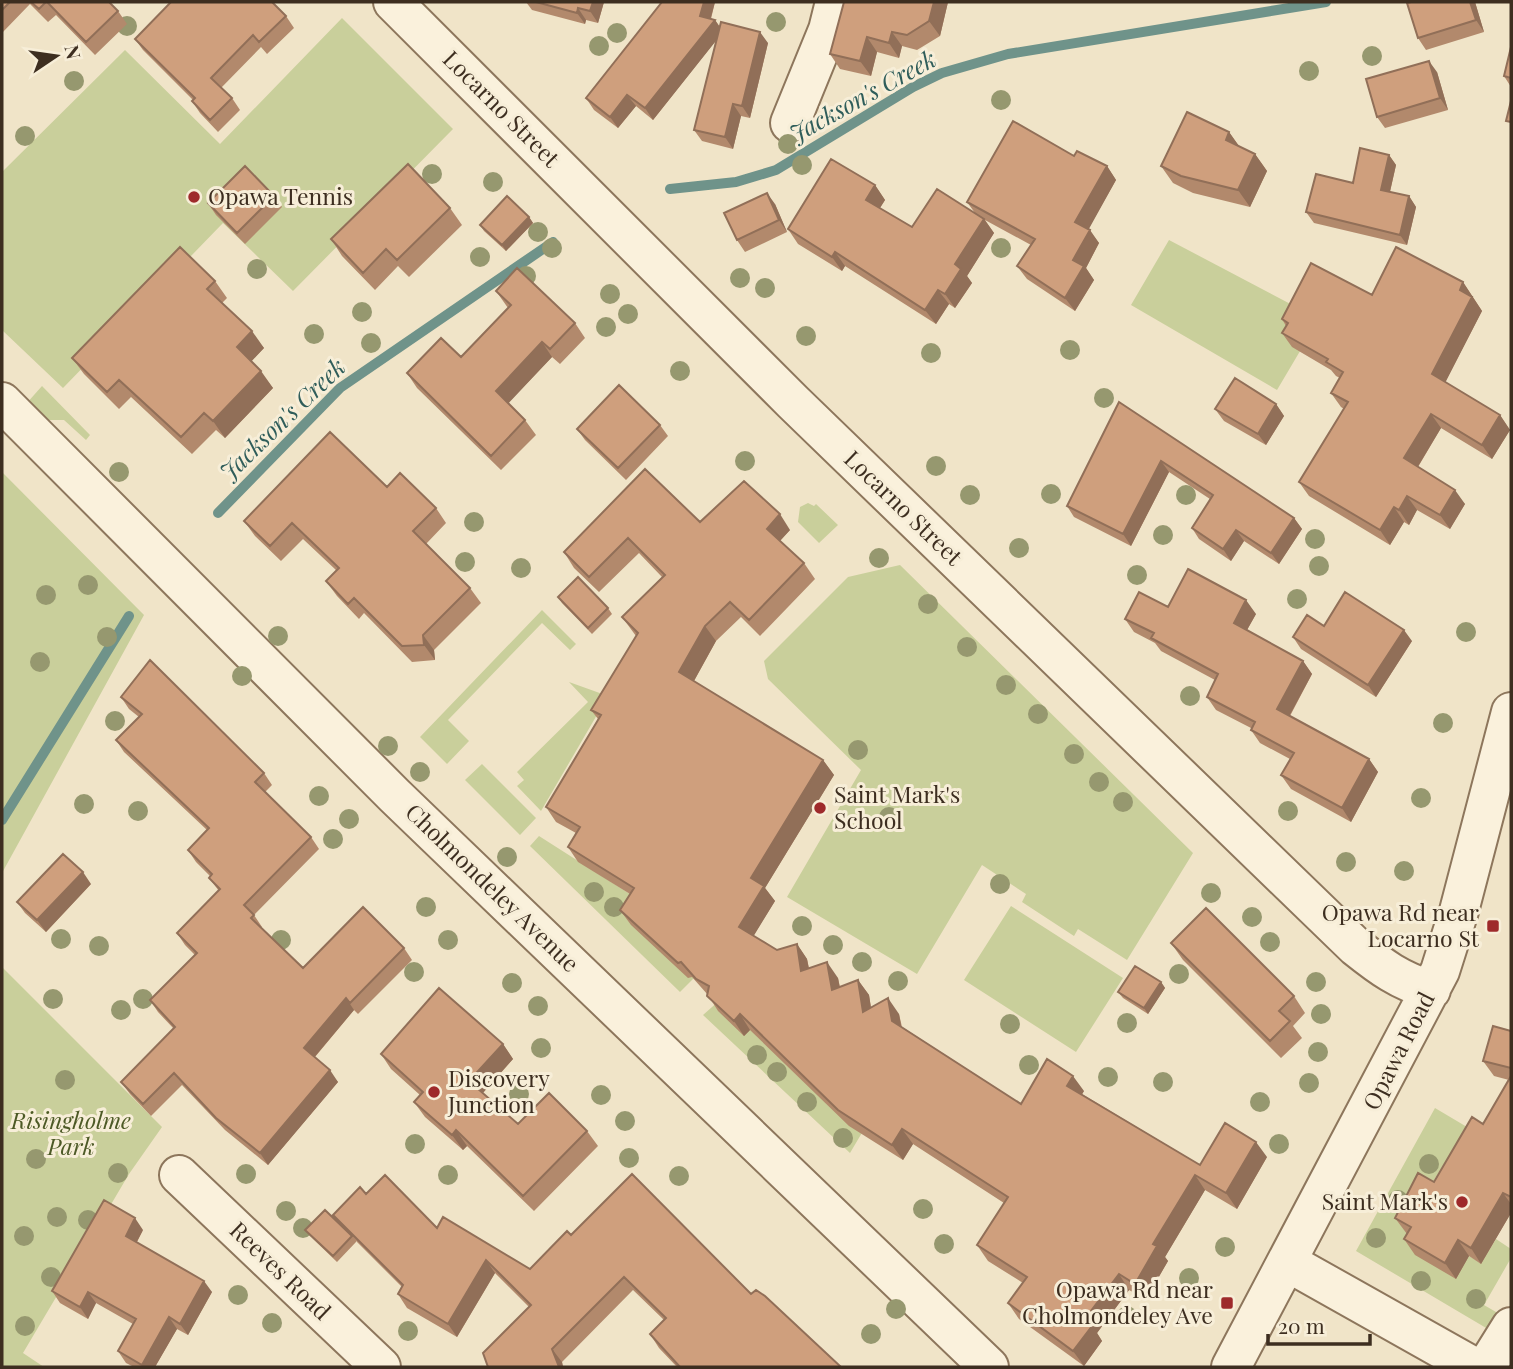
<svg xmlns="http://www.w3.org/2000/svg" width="1513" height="1369" font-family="'Playfair Display',serif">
	<rect width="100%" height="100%" fill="#f0e4c8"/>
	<path fill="#c9cf9b" d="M342,18L453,129L293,291L223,223L63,388L2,330V172L125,50L220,144Z
		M1169,240L1319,319L1277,390L1131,305Z
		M42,386L90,435L86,440L64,420H43L26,404Z
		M2,472L144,615L2,873Z
		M808,503L814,506L816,504L838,525L819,543L798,522L800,507Z
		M900,565L1193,853L1127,960L1078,929L1074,936L1022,902L1026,894L982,865L917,974L787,897L861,770L768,679L764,661L848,577Z
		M542,610L576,644L570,650L542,623L448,720L469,741L447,764L420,737Z
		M569,682L608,696L541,811L517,786L524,780L517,772L588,702Z
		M482,764L536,818L520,835L465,780Z
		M539,836L644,903L696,976L680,992L530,846Z
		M1011,906L1123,978L1076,1052L964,980Z
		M2,967L162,1127L129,1174L23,1353L44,1367H2Z
		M720,1000L845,1121L879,1104L850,1153L703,1015Z
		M1435,1108L1467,1127L1429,1188L1469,1256L1481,1263L1496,1239L1511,1249V1258L1484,1305L1508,1319L1498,1335L1356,1251Z"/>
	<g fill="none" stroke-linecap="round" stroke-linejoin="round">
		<path stroke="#6f938a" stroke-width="10" d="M670,189L736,182L776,170L913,87L942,73L1008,54L1326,2
			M218,513L340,388L553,242
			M2,820L129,616"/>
		<defs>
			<path id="minor" d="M393,2L793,402L1356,947C1381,967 1400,981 1431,990
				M790,123L828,30L835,2
				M2,402L395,796L989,1367
				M179,1175L381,1367
				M1289,1263L1474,1367
				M1231,1367L1440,971L1459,911L1511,712
				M1486,1367L1511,1327"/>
		</defs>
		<use href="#minor" stroke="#8d765c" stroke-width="42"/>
		<use href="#minor" stroke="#faf1dc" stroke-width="38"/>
	</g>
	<g fill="#96986f">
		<circle cx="776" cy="22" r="10"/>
		<circle cx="127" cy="26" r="10"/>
		<circle cx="617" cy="33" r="10"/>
		<circle cx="599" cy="46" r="10"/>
		<circle cx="1372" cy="56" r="10"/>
		<circle cx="1309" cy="71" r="10"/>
		<circle cx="74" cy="81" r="10"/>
		<circle cx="1001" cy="100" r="10"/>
		<circle cx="25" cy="136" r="10"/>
		<circle cx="788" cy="144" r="10"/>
		<circle cx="802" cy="165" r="10"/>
		<circle cx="432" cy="174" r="10"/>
		<circle cx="493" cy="182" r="10"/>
		<circle cx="538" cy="232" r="10"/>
		<circle cx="552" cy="248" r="10"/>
		<circle cx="1001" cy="248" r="10"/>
		<circle cx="480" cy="257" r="10"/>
		<circle cx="257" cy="269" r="10"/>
		<circle cx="526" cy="276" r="10"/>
		<circle cx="740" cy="278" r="10"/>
		<circle cx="765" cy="288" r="10"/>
		<circle cx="610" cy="294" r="10"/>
		<circle cx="362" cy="312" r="10"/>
		<circle cx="628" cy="314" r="10"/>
		<circle cx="606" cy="327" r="10"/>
		<circle cx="314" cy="334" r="10"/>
		<circle cx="806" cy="336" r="10"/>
		<circle cx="371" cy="343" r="10"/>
		<circle cx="1070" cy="350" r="10"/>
		<circle cx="931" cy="353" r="10"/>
		<circle cx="680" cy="371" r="10"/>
		<circle cx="1104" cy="398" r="10"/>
		<circle cx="745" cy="461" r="10"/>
		<circle cx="936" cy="466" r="10"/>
		<circle cx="119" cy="472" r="10"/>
		<circle cx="1051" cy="494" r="10"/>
		<circle cx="970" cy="495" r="10"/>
		<circle cx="1186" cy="495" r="10"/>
		<circle cx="474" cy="522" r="10"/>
		<circle cx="1163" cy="535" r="10"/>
		<circle cx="1315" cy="539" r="10"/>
		<circle cx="1019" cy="548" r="10"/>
		<circle cx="879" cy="558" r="10"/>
		<circle cx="465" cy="562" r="10"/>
		<circle cx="1319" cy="566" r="10"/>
		<circle cx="521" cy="568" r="10"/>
		<circle cx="1137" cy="575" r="10"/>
		<circle cx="88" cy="585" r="10"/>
		<circle cx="46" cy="595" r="10"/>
		<circle cx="1297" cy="599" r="10"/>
		<circle cx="928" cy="604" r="10"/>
		<circle cx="1466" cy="632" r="10"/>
		<circle cx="278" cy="636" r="10"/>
		<circle cx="107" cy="637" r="10"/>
		<circle cx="967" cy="647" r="10"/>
		<circle cx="40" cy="662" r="10"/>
		<circle cx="242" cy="676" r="10"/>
		<circle cx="1006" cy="685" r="10"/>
		<circle cx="1190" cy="696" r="10"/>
		<circle cx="1038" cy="714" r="10"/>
		<circle cx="115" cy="721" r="10"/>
		<circle cx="1443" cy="723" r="10"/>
		<circle cx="388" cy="746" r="10"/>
		<circle cx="858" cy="750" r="10"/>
		<circle cx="1074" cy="754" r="10"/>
		<circle cx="420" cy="772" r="10"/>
		<circle cx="1099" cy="782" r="10"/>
		<circle cx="319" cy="796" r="10"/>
		<circle cx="1421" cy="798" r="10"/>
		<circle cx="1123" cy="802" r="10"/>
		<circle cx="84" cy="804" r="10"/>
		<circle cx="138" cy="811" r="10"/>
		<circle cx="1288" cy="811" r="10"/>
		<circle cx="889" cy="817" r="10"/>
		<circle cx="349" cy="819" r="10"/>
		<circle cx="333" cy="839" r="10"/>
		<circle cx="507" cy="857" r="10"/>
		<circle cx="1346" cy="862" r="10"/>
		<circle cx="1404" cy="871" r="10"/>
		<circle cx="1000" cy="884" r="10"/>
		<circle cx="594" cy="892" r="10"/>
		<circle cx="1211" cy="893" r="10"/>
		<circle cx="426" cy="907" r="10"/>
		<circle cx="614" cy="907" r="10"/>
		<circle cx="1252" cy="917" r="10"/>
		<circle cx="802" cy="926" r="10"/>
		<circle cx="61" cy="939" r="10"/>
		<circle cx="281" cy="940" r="10"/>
		<circle cx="448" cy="940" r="10"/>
		<circle cx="1270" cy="942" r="10"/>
		<circle cx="833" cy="945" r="10"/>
		<circle cx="99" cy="946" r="10"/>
		<circle cx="862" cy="962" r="10"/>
		<circle cx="414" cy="972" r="10"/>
		<circle cx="1179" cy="974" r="10"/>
		<circle cx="898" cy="981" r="10"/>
		<circle cx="1316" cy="982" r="10"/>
		<circle cx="512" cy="983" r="10"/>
		<circle cx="53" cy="999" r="10"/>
		<circle cx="143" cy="999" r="10"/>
		<circle cx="538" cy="1006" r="10"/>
		<circle cx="121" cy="1010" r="10"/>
		<circle cx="1321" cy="1014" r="10"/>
		<circle cx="1127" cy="1023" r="10"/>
		<circle cx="1010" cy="1024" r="10"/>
		<circle cx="541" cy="1048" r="10"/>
		<circle cx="1318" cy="1052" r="10"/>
		<circle cx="757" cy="1055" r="10"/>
		<circle cx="1029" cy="1065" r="10"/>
		<circle cx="777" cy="1072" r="10"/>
		<circle cx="1108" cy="1077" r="10"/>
		<circle cx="65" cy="1080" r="10"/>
		<circle cx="1163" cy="1082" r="10"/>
		<circle cx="1309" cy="1083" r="10"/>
		<circle cx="519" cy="1094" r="10"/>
		<circle cx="601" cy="1095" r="10"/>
		<circle cx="807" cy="1102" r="10"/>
		<circle cx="1260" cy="1102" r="10"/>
		<circle cx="625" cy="1121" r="10"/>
		<circle cx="843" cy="1138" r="10"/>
		<circle cx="415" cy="1144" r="10"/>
		<circle cx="1279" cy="1144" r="10"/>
		<circle cx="629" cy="1158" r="10"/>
		<circle cx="36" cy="1159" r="10"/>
		<circle cx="1429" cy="1164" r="10"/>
		<circle cx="118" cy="1173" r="10"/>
		<circle cx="246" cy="1174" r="10"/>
		<circle cx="448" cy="1175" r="10"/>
		<circle cx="679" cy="1176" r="10"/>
		<circle cx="1398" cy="1200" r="10"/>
		<circle cx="923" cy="1209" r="10"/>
		<circle cx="286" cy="1211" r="10"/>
		<circle cx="57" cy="1217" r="10"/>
		<circle cx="88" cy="1220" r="10"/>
		<circle cx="303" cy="1228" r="10"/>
		<circle cx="24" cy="1236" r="10"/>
		<circle cx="1376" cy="1238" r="10"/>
		<circle cx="944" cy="1244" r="10"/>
		<circle cx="1225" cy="1247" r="10"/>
		<circle cx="51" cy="1277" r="10"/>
		<circle cx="1189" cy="1278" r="10"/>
		<circle cx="1421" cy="1281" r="10"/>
		<circle cx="238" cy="1295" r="10"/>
		<circle cx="1476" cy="1299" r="10"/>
		<circle cx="896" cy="1309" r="10"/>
		<circle cx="1127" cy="1316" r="10"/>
		<circle cx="272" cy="1323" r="10"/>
		<circle cx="25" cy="1326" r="10"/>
		<circle cx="408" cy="1331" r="10"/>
		<circle cx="871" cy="1334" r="10"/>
	</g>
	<path fill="#b2896c" d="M2,2H109L118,11L127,24L95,55L56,15L48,22L30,4L2,33Z
		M526,2H604L598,23L586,20L585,24L532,10Z
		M715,2L711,19L715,20L720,27L768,43L750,118L741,116L733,149L702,141L694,130L717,39L653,120L636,106L618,128L594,110L586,98Z
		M844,2H948L940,36L917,50L902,46L899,58L877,52L871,76L840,69L830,54Z
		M1475,2L1484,32L1426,50L1418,38Z
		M286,16L294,28L267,54L261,47L221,88L232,98L240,110L218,132L200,113L192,101L193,100L143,50L135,39Z
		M1511,47V87L1504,76Z
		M1437,72L1448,110L1385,128L1377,117Z
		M1229,132L1239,146L1255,154L1267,171L1250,207L1193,193L1173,183L1161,166Z
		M1389,155L1396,165L1390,192L1409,196L1416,207L1407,245L1314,223L1306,212L1353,183Z
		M1074,156L1107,166L1116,180L1088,229L1099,243L1086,268L1094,280L1075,311L1027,279L1017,266L1031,245L985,220L994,233L967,276L972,283L955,308L949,304L936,324L845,266L842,271L798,244L788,229L875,185L885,200L880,208L912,227L975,213L967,202Z
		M274,196L282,207L245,244L216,215L208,203Z
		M775,204L787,232L745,252L737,240Z
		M450,208L462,225L409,277L398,266L375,290L342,256L331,239Z
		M529,217L533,223L506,251L484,231L480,225Z
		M215,281L227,298L222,303L264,348L251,361L273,388L225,438L216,430L192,454L131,397L119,409L84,374L72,358Z
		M1463,282L1482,311L1445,382L1500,415L1510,430L1492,459L1441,428L1418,467L1465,504L1450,529L1417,510L1409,525L1404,522L1390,545L1309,496L1299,482L1344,409L1341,407L1331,393L1340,378L1336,376L1331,370L1292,347L1282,333L1286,326L1282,319L1372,295Z
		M496,291L575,323L585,338L560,364L552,357L508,403L525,420L536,435L501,470L417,388L407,373L461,357L508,308Z
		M1119,402L1294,518L1302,529L1279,564L1244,541L1231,561L1199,539L1192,528L1210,499L1169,472L1131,546L1074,517L1067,506Z
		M1276,404L1284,416L1266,445L1224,421L1215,409Z
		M660,425L668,436L626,480L585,440L577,429Z
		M645,469L700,522L790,530L780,541L804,563L815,579L760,636L741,617L716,641L694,681L823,760L834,775L765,888L775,901L753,936L777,950L797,944L807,959L809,968L838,978L840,987L858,980L869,995L871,1008L899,1014L902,1027L1021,1104L1084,1091L1082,1094L1200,1165L1267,1157L1237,1209L1205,1190L1165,1257L1168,1261L1146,1299L1129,1290L1097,1333L1102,1341L1084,1366L1019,1319L1008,1303L1023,1283L988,1261L977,1245L1004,1203L913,1144L903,1160L849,1126L750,1030L744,1036L718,1011L708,995L692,977L688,978L631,925L620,910L630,894L578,862L568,847L576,833L556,822L546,807L598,719L591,710L636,636L622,617L662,577L639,553L599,592L574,568L564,552Z
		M436,508L446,523L426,544L470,588L481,603L434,650L435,660L412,662L364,613L359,619L337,596L326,581L337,571L303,539L281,561L255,536L244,521Z
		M558,597L608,608L612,614L592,634L562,603Z
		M1168,607L1256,614L1247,630L1303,661L1312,674L1290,716L1369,759L1378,772L1351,822L1291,789L1281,775L1290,759L1260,743L1251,730V728L1216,710L1207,697L1215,680L1161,651L1155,643L1134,632L1125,619Z
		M1324,626L1412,641L1376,697L1301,649L1293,637Z
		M121,697L264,773L272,785L265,792L311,837L319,849L254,915L262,927L261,928L303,968L404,948L412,960L358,1014L354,1010L315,1057L338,1082L268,1165L225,1130L182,1085L151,1116L130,1094L121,1082L174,1029L158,1012L150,1000L195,955L185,945L177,933L219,891L209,878L210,876L196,862L188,850L207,830L124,752L116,740L139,717L129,709Z
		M91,884L46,932L25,913L17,902Z
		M1171,943L1294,996L1305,1013L1293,1026L1302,1038L1281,1058L1183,960Z
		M1161,982L1165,988L1148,1014L1123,998L1118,992Z
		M1511,1031V1213L1481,1264L1469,1256L1456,1279L1415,1255L1404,1239L1407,1234L1395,1218L1434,1182L1483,1124L1509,1080L1494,1076L1483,1061Z
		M503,1044L513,1059L483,1093L518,1124L587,1131L598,1146L534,1211L467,1146L463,1150L425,1117L414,1102L420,1095L391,1069L381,1054Z
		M366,1194L437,1228L530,1269L571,1235L751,1294L841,1367H677L659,1348L650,1334L664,1320L633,1290L562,1362L563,1367H488L529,1307L495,1273L457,1337L407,1308L398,1294L402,1287L356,1241V1242L337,1262L310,1236L305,1230L340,1224L333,1215Z
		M143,1230L137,1242L212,1292L188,1335L177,1329L155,1367H134L126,1363L118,1351L133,1324L96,1303L88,1319L60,1303L52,1291Z"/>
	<path fill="#916f58" d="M593,2H604L598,23L590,11Z
		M704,2H715L708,28L700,16Z
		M934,2H948L940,36L929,21Z
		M1470,2H1475L1484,32L1476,20Z
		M578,8L586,20L585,24L577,13Z
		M715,20L723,32L653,120L645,108Z
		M760,32L768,43L750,118L742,106Z
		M892,32L902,46L899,58L889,43Z
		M867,37L877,52L871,76L860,61Z
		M1429,61L1437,72L1448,110L1440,98Z
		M627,95L636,106L618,128L610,117Z
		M733,104L741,116L733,149L725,137Z
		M1229,132L1241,149L1226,140Z
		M1255,154L1267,171L1250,207L1238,190Z
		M1389,155L1396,165L1388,200L1381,190Z
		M1107,166L1116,180L1085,236L1075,222Z
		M875,185L885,200L876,214L866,200Z
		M767,193L775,204L787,232L779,220Z
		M1409,196L1416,207L1407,245L1400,235Z
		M529,217L533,223L506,251L502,245Z
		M984,219L994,233L967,276L972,283L955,308L945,294L955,264Z
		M1090,230L1099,243L1086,268L1094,280L1075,311L1065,298L1073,260Z
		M835,252L845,266L842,271L832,257Z
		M1463,282L1482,311L1442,389L1432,374L1460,290Z
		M938,290L949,304L936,324L925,310Z
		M252,331L264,348L249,364L237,347Z
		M542,342L552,357L506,406L496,391Z
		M261,371L273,388L225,438L213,421Z
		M1276,404L1284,416L1266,445L1258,434Z
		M1431,414L1441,428L1414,473L1404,458Z
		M1500,415L1510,430L1492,459L1482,445Z
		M1161,461L1169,472L1131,546L1123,534Z
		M1455,490L1465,504L1450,529L1440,515Z
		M1407,496L1417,510L1409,525L1399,510Z
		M1394,507L1404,522L1390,545L1380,530Z
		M780,514L790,530L777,544L767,529Z
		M1294,518L1302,529L1279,564L1271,553Z
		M1236,530L1244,541L1231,561L1223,549Z
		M1246,600L1256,614L1243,637L1234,623Z
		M705,626L716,641L690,688L679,672Z
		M1404,630L1412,641L1376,697L1368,685Z
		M423,635L434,650L435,660L424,645Z
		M1303,661L1312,674L1286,722L1277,709Z
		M1369,759L1378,772L1351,822L1342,808Z
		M823,760L834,775L765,888L775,901L750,942L739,927L751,878Z
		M83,872L91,884L46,932L37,920Z
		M797,944L807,959L812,986L801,971Z
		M827,962L838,978L843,1006L832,990Z
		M858,980L869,995L874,1027L863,1012Z
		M1161,982L1165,988L1148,1014L1144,1008Z
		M346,998L354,1010L312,1060L304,1048Z
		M888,998L899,1014L903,1037L892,1021Z
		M740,1014L750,1030L744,1036L734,1021Z
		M503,1044L513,1059L480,1096L469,1081Z
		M330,1070L338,1082L268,1165L260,1153Z
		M1073,1076L1084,1091L1078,1101L1067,1086Z
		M902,1129L913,1144L903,1160L892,1145Z
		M456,1130L467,1146L463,1150L452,1135Z
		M1256,1142L1267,1157L1237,1209L1226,1193Z
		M1195,1175L1205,1190L1165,1257L1168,1261L1146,1299L1135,1284L1153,1244Z
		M1503,1193L1511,1204V1213L1481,1264L1471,1248Z
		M135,1218L143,1230L134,1247L126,1236Z
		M1458,1240L1469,1256L1456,1279L1445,1263Z
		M486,1260L495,1273L457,1337L448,1324Z
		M1119,1274L1129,1290L1097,1333L1102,1341L1084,1366L1073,1351L1084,1320Z
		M204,1281L212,1292L188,1335L180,1324Z
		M88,1292L96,1303L88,1319L80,1307Z
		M169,1317L177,1329L155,1367H143L142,1365Z
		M552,1349L562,1362L563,1367H559Z"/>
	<path fill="#cf9f7d" stroke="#916f58" stroke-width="2" d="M2,2H10L2,10Z
		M31,2H46L39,9Z
		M47,2H109L118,11L86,42Z
		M171,2H272L286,16L259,42L253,35L211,78L232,98L210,120L192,101L195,98L135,39Z
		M536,2H593L590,11L578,8L577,13Z
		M662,2H704L700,16L715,20L645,108L627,95L610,117L586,98Z
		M844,2H934L929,21L907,35L892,32L889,43L867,37L860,61L830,54Z
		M1411,2H1470L1476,20L1418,38L1407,3Z
		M721,22L760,32L742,106L733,104L725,137L694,130Z
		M1511,47V78L1504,76Z
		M1429,61L1440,98L1377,117L1366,79Z
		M1511,101V122L1506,121Z
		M1187,112L1229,132L1226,140L1255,154L1238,190L1181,176L1161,166Z
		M1013,121L1074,156L1077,151L1107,166L1075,222L1090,230L1073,260L1084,266L1065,298L1017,266L1035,239L967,202Z
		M1360,148L1389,155L1381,190L1409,196L1400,235L1306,212L1316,174L1353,183Z
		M831,159L875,185L866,200L912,227L937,189L984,219L955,264L961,269L945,294L938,290L925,310L835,252L832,257L788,229Z
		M408,164L450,208L397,260L386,249L363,273L331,239Z
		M245,166L274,196L237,233L208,203Z
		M767,193L779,220L737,240L724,213Z
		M507,196L529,217L502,245L480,225Z
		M180,247L215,281L207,289L252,331L237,347L261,371L213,421L204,413L181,437L119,380L107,392L72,358Z
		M1396,247L1463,282L1460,290L1472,297L1432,374L1500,415L1482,445L1431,414L1404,458L1455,490L1440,515L1407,496L1399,510L1394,507L1380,530L1299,482L1348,402L1331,393L1343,372L1326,362L1328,359L1282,333L1288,323L1282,319L1311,263L1372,295Z
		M517,268L575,323L550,349L542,342L496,391L525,420L491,456L407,373L441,338L461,357L511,305L496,291Z
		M1235,378L1276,404L1258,434L1215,409Z
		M619,385L660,425L618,468L577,429Z
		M1119,402L1294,518L1271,553L1236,530L1223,549L1192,528L1213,495L1161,461L1123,534L1067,506Z
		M330,432L387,487L400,473L436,508L413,531L470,588L423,635L424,645L402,646L354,598L348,604L326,581L339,568L292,523L270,546L244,521Z
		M645,469L700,522L744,481L780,514L767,529L804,563L749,620L730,602L705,626L679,672L823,760L751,878L764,886L739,927L777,950L797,944L801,971L827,962L832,990L858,980L863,1012L888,998L892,1021L1021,1104L1047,1059L1073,1076L1067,1086L1200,1165L1225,1123L1256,1142L1226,1193L1195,1175L1153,1244L1157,1246L1135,1284L1119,1274L1084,1320L1092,1326L1073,1351L1008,1303L1027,1277L977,1245L1008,1197L902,1129L892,1145L838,1110L740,1014L734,1021L707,996L709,986L696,979L681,962L678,963L620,910L634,888L568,847L580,827L546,807L601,715L591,710L638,633L622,617L665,575L628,538L589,577L564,552Z
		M1188,569L1246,600L1234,623L1303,661L1277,709L1369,759L1342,808L1281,775L1294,753L1251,730L1255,722L1207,697L1218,674L1151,638L1154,633L1125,619L1139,592L1168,607Z
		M578,577L608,608L588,628L558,597Z
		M1345,592L1404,630L1368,685L1293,637L1307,615L1324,626Z
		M150,660L264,773L255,782L311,837L244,905L254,915L251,918L303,968L363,907L404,948L350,1003L346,998L304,1048L330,1070L260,1153L216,1118L174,1073L143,1104L121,1082L175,1027L150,1000L197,953L177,933L220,889L209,878L212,874L188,850L209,828L116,740L142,714L121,697Z
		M63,854L83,872L37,920L17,902Z
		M1206,908L1294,996L1279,1011L1290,1021L1270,1041L1171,943Z
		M1135,966L1161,982L1144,1008L1118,992Z
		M439,988L503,1044L469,1081L518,1124L549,1093L587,1131L523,1196L456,1130L452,1135L414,1102L423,1092L381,1054Z
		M1493,1026L1511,1031V1068L1483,1061Z
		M1511,1076V1197L1503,1193L1471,1248L1458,1240L1445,1263L1404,1239L1411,1227L1395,1218L1418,1173L1434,1182L1472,1117L1483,1124Z
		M632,1174L751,1294L756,1290L765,1296L841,1367H680L650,1334L666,1318L624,1277L552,1349L559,1367H488L483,1353L531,1305L486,1260L448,1324L398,1294L403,1285L333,1215L360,1187L366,1194L385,1175L437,1228L443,1217L530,1269L567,1231L571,1235Z
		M104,1200L135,1218L126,1236L204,1281L180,1324L169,1317L142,1365L118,1351L136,1319L88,1292L80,1307L52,1291Z
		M325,1210L352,1236L333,1256L305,1230Z"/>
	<g fill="#9e2a2b" stroke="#f7eed8" stroke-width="2.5">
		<circle cx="194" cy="197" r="7"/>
		<circle cx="820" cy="808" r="7"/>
		<rect x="1486" y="919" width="14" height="14" rx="3.5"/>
		<circle cx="434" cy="1092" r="7"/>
		<circle cx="1462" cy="1202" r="7"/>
		<rect x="1220" y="1296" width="14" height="14" rx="3.5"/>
	</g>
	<g text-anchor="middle" stroke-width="6" stroke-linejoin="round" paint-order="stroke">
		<g font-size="23" fill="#3d2e20" stroke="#f7eed8">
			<text transform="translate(501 109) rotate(45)" y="8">Locarno Street</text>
			<text transform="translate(903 508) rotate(44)" y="8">Locarno Street</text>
			<text transform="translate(492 888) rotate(44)" y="8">Cholmondeley Avenue</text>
			<text transform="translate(1399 1051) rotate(-63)" y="8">Opawa Road</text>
			<text transform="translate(280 1271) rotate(44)" y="8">Reeves Road</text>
		</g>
		<g font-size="23" fill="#3d2e20" stroke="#f7eed8" text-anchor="start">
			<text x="208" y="205">Opawa Tennis</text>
			<text x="834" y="803">Saint Mark's<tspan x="834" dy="26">School</tspan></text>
			<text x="1479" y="921" text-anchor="end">Opawa Rd near<tspan x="1479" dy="26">Locarno St</tspan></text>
			<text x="448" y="1087">Discovery<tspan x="448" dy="26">Junction</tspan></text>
			<text x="1448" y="1210" text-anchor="end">Saint Mark's</text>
			<text x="1213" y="1298" text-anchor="end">Opawa Rd near<tspan x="1213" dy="26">Cholmondeley Ave</tspan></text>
		</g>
		<g font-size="23" font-style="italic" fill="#4d5a26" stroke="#f7eed8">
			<text x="71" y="1129">Risingholme<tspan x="71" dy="26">Park</tspan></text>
		</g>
		<g font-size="24" font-style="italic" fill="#2f5d5a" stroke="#f7eed8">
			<text transform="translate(863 97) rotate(-29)" y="8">Jackson's Creek</text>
			<text transform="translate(283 420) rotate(-44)" y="8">Jackson's Creek</text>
		</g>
	</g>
	<rect width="1513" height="1369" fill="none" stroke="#3d2e20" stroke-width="7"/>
	<g transform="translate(56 56) rotate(77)" stroke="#f7eed8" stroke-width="5" paint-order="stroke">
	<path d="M0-5L12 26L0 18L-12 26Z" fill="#3d2e20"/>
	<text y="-10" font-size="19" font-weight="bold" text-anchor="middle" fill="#3d2e20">N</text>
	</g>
	<path d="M1268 1334v10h102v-10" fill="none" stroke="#3d2e20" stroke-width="3.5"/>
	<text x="1278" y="1334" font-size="21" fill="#3d2e20" stroke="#f7eed8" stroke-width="5" paint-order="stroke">20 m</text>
</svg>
